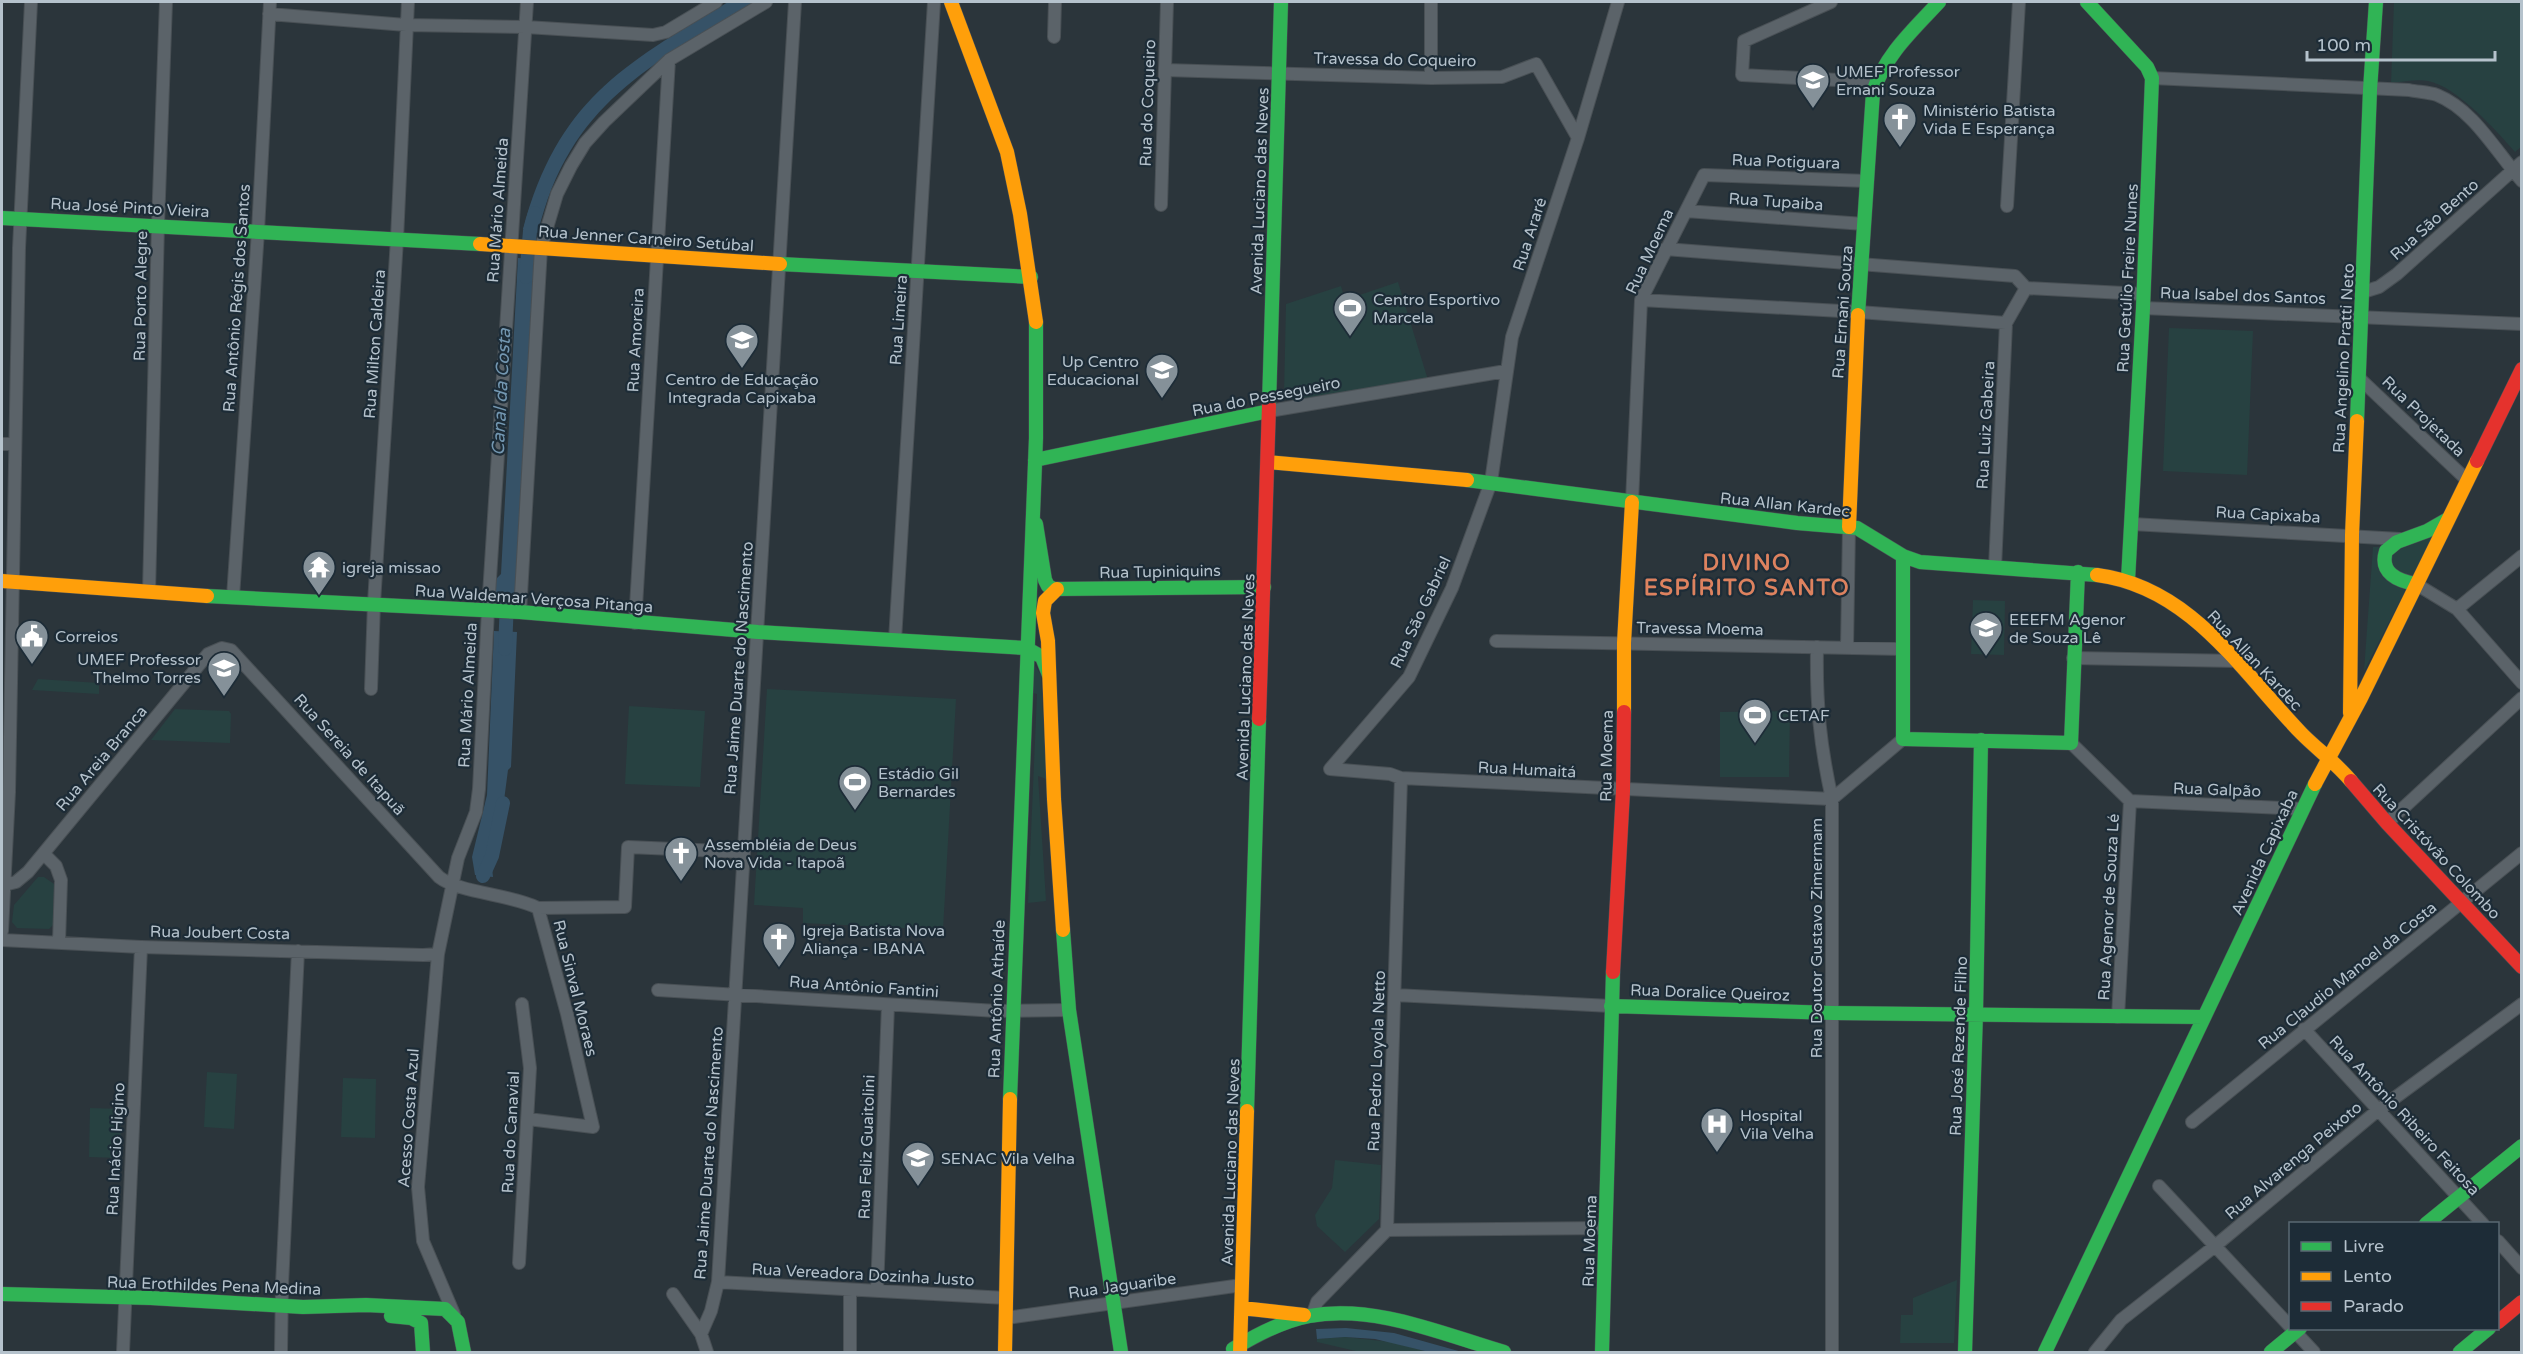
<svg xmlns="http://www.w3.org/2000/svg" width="2523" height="1354" font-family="'Varela Round',sans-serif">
	<rect width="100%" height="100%" fill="#2b353b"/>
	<path fill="#274141" d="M2394,2H2521L2522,146L2515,152C2497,131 2456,86 2428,81C2417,79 2403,82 2391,83Z
		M1398,282L1428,380L1294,401L1284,395L1286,304L1341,286L1345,300Z
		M2169,328L2253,331L2247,475L2163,471Z
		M2432,536L2414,577L2397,573L2388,554Z
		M2373,547H2379L2405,591L2364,671Z
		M1973,600L2005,601L2004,655L1971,654Z
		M1034,664L1041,675L1046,779L1038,776L1046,901L1028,903L1037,694L1032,693Z
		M38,679L99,683V694L32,690Z
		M767,689L956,699L943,930L803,923V908L754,905Z
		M629,706L705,711L700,787L625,784Z
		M175,709L229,711L231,714L230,743L151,740Z
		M1790,711L1789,777H1720V712Z
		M38,877H44L54,884L53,925L49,929L17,928L12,922L14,905Z
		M207,1072L237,1074L234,1129L204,1127Z
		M343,1078L376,1079L375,1138L341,1137Z
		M90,1108L121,1109L120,1158L89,1157Z
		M1335,1160L1381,1165L1379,1219L1345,1252L1317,1226L1315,1215L1332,1188Z
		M1957,1280L1954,1343H1900L1901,1315H1913V1298Z
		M1345,1337L1391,1342L1429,1352H1360L1317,1342V1339Z"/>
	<path fill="#365267" d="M728,2H756C651,65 569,103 538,233L523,229C558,101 621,66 728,2Z
		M518,258L535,259L516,576V597L512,601L496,600V579L501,574Z
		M494,631L517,632L511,767L508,770L502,816C487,831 491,857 493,877L475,875L472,857L487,795Z
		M1346,1328L1394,1333L1462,1352H1429L1375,1339L1345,1337L1317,1339L1316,1329Z"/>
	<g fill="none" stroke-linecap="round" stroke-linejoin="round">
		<path stroke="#365267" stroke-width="14" d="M526,277L530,231L535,213
			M505,649L507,602
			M483,876L492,856L503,803"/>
		<defs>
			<path id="street" d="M1831,2L1744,41L1742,75L1876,82
				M269,14L406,25L526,27L653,35L666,32L716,2
				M1054,37L1055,2
				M1165,70L1431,78L1502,77L1536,64L1578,138
				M1431,78V2
				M2152,78L2409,90C2418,92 2429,92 2437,95C2474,110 2496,152 2522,181
				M1161,205L1167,2
				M2007,206L2019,2
				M1686,211L1864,224
				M1665,249L2015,276L2026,288L2143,294
				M2363,292L2379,287L2397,274L2522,162
				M1641,300L1859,312L2006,323
				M2143,308L2522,324
				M2358,377L2467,480
				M1269,411L1506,371
				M2,444H15
				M1632,502L1641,300L1704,175L1867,181
				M2132,524L2400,539
				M1995,568L2006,323L2026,288
				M2416,584L2457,609L2522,683
				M149,592L158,224L166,2
				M233,597L258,231L270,2
				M2457,609L2522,556
				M520,612L541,248L557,194L571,166L585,143L604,122L669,60L766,2
				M635,623L669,60
				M895,640L934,2
				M1496,641L1903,649
				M1817,647C1816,704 1820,745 1832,799V1352
				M1847,648L1849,527
				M2073,658L2238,661
				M371,689L374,603L397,239L408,2
				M2071,743L2130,801L2118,1017
				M1330,769L1409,677L1452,588L1491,482L1512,337L1578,138L1618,2
				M1330,769L1390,774L1401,778L1832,799
				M1832,799L1903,739
				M2130,801L2302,809
				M2387,823L2522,698
				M44,854L56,866L61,880L59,942
				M4,885L16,882L28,872L208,654L222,648L231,650L439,877C459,893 510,894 538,908L567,1014L593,1127L528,1119
				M538,908L625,907L628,847L743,852
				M2,931L9,792L19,248L31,2
				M2,940L141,947L423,955L438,954
				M658,990L997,1011L1069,1010
				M1395,995L1611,1006
				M2304,1029L2483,1224
				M2192,1122L2522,853
				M2159,1186L2314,1352
				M1387,1230L1605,1228
				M2498,1241L2522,1268
				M519,1263L530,1068L522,1004
				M718,1282L1006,1298
				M850,1290V1352
				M877,1291L888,1005
				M673,1294L701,1334L707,1352
				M454,1314L423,1241L418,1187L438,954L458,858L476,812L479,789L488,610L527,2
				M1312,1316L1317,1302L1387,1230L1401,778
				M1006,1318L1242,1285
				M701,1334L711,1311L718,1282L795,2
				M123,1352L141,947
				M281,1352L282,1285L298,951
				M2095,1352L2121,1320L2215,1246L2377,1111L2522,1004"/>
			<path id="fast" d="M2087,2L2147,67L2152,78L2143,308L2128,580
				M2,218L480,244
				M780,264L1031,277
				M1858,315L1873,92C1885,55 1913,30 1939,2
				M1269,405L1281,2
				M2357,421L2370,90L2376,2
				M1035,460L1269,411
				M1467,480L1797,523L1857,528L1903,556L1920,562L2097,575
				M1036,524L1045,580L1048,586L1054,589L1264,587
				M1903,556V739L2071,743L2078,572
				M2416,584C2398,581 2379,573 2386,551L2397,542L2427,531L2448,519
				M207,596L520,612L758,632L1026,648L1042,657L1049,675
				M1063,930L1069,1010L1121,1352
				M1611,1006L1833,1013L2204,1017
				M1010,1099L1036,438V322
				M1247,1111L1259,719
				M2426,1224L2522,1146
				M2,1294L151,1298L303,1307L366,1305L445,1309L458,1322L464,1352
				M391,1316L411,1318L421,1323L423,1352
				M1233,1349C1256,1335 1282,1321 1309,1316C1375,1304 1442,1334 1504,1352
				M1602,1352L1613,972
				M1965,1352L1976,1013L1981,740
				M2045,1352L2315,784
				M2271,1352L2300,1328
				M2460,1352L2489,1328"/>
			<path id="slow" d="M951,2L1007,152L1020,214L1036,322
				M480,244L780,264
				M1268,462L1467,480
				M1849,527L1858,315
				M2097,575C2191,587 2241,671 2302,734C2318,750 2336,763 2351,781
				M2,581L207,596
				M1057,589L1045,601L1043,613L1048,641L1054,799L1063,930
				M1624,712V643L1632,502
				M2350,713L2352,535L2357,421
				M2315,784L2361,698L2477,461
				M1242,1308L1304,1315
				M1005,1352L1010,1099
				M1240,1352L1247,1111"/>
			<path id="jam" d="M2477,461L2522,369
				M1259,719L1269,405
				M2351,781L2387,823L2522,967
				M1613,972L1623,791L1624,712
				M2498,1322L2522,1302"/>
		</defs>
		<use href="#street" stroke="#495055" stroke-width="14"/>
		<use href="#fast" stroke="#495055" stroke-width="15"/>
		<use href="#slow" stroke="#495055" stroke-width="15"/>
		<use href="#jam" stroke="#495055" stroke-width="15"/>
		<use href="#street" stroke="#5b6369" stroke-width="12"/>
		<use href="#fast" stroke="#30b455" stroke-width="14"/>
		<use href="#slow" stroke="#ff9f0a" stroke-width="14"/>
		<use href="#jam" stroke="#e5322d" stroke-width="14"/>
	</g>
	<defs>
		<symbol id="school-pin" viewBox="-11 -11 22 30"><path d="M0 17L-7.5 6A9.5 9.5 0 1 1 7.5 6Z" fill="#859199" stroke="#1d2c37"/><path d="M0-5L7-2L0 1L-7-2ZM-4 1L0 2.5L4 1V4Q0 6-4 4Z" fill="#fff"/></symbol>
		<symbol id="church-pin" viewBox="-11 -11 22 30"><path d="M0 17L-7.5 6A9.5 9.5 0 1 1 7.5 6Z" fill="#859199" stroke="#1d2c37"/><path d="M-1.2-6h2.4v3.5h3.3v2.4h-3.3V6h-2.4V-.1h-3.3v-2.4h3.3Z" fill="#fff"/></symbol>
		<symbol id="stadium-pin" viewBox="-11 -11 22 30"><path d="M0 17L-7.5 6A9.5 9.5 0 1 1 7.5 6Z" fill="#859199" stroke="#1d2c37"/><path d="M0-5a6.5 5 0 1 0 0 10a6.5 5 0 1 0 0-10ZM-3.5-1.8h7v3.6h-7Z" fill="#fff"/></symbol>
		<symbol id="temple-pin" viewBox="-11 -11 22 30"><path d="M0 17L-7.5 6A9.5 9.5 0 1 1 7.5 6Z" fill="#859199" stroke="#1d2c37"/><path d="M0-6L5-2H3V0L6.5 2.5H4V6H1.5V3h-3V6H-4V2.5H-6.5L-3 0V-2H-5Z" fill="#fff"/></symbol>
		<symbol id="civic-pin" viewBox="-11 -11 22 30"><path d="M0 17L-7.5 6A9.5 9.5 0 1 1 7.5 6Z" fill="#859199" stroke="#1d2c37"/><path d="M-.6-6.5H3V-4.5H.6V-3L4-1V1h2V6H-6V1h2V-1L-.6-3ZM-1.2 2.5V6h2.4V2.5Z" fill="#fff"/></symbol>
		<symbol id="hospital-pin" viewBox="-11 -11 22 30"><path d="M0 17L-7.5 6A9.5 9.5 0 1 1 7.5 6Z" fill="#859199" stroke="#1d2c37"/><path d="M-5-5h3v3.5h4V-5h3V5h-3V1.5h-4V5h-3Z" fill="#fff"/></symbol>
		<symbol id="university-pin" viewBox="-11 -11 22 30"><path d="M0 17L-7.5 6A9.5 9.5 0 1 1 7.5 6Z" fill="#859199" stroke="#1d2c37"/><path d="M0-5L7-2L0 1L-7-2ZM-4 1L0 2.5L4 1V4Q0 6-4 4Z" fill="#fff"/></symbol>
	</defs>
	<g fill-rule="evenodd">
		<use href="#school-pin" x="1794" y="61" width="38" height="52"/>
		<use href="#church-pin" x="1881" y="100" width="38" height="52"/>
		<use href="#stadium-pin" x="1331" y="289" width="38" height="52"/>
		<use href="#school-pin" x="723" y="321" width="38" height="52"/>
		<use href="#school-pin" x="1143" y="351" width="38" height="52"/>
		<use href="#temple-pin" x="300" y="548" width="38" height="52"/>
		<use href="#school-pin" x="1967" y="609" width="38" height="52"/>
		<use href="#civic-pin" x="13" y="617" width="38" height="52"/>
		<use href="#school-pin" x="205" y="649" width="38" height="52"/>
		<use href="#stadium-pin" x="1736" y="696" width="38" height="52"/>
		<use href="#stadium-pin" x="836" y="763" width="38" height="52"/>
		<use href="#church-pin" x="662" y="834" width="38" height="52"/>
		<use href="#church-pin" x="760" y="920" width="38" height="52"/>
		<use href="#hospital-pin" x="1698" y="1105" width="38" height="52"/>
		<use href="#university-pin" x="899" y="1139" width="38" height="52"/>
	</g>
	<g text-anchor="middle" stroke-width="4.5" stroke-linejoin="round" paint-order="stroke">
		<g font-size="16" fill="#b5c2cc" stroke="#1d2c37">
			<text transform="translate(1395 59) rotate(1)" y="6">Travessa do Coqueiro</text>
			<text transform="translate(1147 103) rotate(-88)" y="6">Rua do Coqueiro</text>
			<text transform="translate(1786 161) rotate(2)" y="6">Rua Potiguara</text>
			<text transform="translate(1259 191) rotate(-88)" y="6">Avenida Luciano das Neves</text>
			<text transform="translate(1776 201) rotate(4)" y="6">Rua Tupaiba</text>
			<text transform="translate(130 207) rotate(3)" y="6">Rua José Pinto Vieira</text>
			<text transform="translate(497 210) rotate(-86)" y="6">Rua Mário Almeida</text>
			<text transform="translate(2434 219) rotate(-42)" y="6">Rua São Bento</text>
			<text transform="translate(1529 234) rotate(-72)" y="6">Rua Araré</text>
			<text transform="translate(646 238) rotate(4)" y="6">Rua Jenner Carneiro Setúbal</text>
			<text transform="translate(1649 251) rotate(-65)" y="6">Rua Moema</text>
			<text transform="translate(2127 278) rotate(-87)" y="6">Rua Getúlio Freire Nunes</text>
			<text transform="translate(2243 295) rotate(2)" y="6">Rua Isabel dos Santos</text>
			<text transform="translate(140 296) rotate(-89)" y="6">Rua Porto Alegre</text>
			<text transform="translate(236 298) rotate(-86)" y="6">Rua Antônio Régis dos Santos</text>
			<text transform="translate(1842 312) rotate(-86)" y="6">Rua Ernani Souza</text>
			<text transform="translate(898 320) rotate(-86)" y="6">Rua Limeira</text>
			<text transform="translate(635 340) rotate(-87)" y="6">Rua Amoreira</text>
			<text transform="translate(374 344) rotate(-86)" y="6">Rua Milton Caldeira</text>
			<text transform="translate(2343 358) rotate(-87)" y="6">Rua Angelino Pratti Neto</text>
			<text transform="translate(1266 396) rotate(-11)" y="6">Rua do Pessegueiro</text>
			<text transform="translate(2424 416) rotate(44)" y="6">Rua Projetada</text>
			<text transform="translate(1985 425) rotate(-87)" y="6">Rua Luiz Gabeira</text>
			<text transform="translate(1785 504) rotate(6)" y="6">Rua Allan Kardec</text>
			<text transform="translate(2268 514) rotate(3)" y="6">Rua Capixaba</text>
			<text transform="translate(1160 571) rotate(-1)" y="6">Rua Tupiniquins</text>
			<text transform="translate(534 598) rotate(4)" y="6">Rua Waldemar Verçosa Pitanga</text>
			<text transform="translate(1420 612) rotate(-65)" y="6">Rua São Gabriel</text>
			<text transform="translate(1700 628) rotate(1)" y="6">Travessa Moema</text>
			<text transform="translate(2255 660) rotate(47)" y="6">Rua Allan Kardec</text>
			<text transform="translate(738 668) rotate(-86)" y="6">Rua Jaime Duarte do Nascimento</text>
			<text transform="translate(1245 677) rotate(-88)" y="6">Avenida Luciano das Neves</text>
			<text transform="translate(467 695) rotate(-87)" y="6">Rua Mário Almeida</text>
			<text transform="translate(350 754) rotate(48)" y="6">Rua Sereia de Itapuã</text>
			<text transform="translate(1606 756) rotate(-89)" y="6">Rua Moema</text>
			<text transform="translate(101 758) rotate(-50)" y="6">Rua Areia Branca</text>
			<text transform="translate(1527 769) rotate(3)" y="6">Rua Humaitá</text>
			<text transform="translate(2217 789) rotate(2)" y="6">Rua Galpão</text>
			<text transform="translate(2437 851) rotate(47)" y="6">Rua Cristóvão Colombo</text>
			<text transform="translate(2264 852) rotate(-65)" y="6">Avenida Capixaba</text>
			<text transform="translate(2108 907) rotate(-87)" y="6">Rua Agenor de Souza Lé</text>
			<text transform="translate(220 932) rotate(1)" y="6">Rua Joubert Costa</text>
			<text transform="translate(1816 938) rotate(-90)" y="6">Rua Doutor Gustavo Zimermam</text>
			<text transform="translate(2347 975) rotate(-39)" y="6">Rua Claudio Manoel da Costa</text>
			<text transform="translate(864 986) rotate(4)" y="6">Rua Antônio Fantini</text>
			<text transform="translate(576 988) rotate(76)" y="6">Rua Sinval Moraes</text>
			<text transform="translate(1710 992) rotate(2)" y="6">Rua Doralice Queiroz</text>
			<text transform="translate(996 999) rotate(-88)" y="6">Rua Antônio Athaíde</text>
			<text transform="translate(1958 1046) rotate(-88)" y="6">Rua José Rezende Filho</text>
			<text transform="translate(1376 1061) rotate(-88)" y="6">Rua Pedro Loyola Netto</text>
			<text transform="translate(2405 1115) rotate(47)" y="6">Rua Antônio Ribeiro Feitosa</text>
			<text transform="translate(408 1118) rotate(-86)" y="6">Acesso Costa Azul</text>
			<text transform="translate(510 1132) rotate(-87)" y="6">Rua do Canavial</text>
			<text transform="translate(866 1147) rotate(-88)" y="6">Rua Feliz Guaitolini</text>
			<text transform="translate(115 1149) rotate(-87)" y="6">Rua Inácio Higino</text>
			<text transform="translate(708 1153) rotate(-86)" y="6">Rua Jaime Duarte do Nascimento</text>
			<text transform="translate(2293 1160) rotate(-40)" y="6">Rua Alvarenga Peixoto</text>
			<text transform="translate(1230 1162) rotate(-88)" y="6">Avenida Luciano das Neves</text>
			<text transform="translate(1589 1241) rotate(-88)" y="6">Rua Moema</text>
			<text transform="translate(863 1274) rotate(3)" y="6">Rua Vereadora Dozinha Justo</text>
			<text transform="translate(214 1285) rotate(2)" y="6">Rua Erothildes Pena Medina</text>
			<text transform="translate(1122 1285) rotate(-8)" y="6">Rua Jaguaribe</text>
		</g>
		<g font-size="16" fill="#b5c2cc" stroke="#1d2c37" text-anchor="start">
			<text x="1836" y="77">UMEF Professor<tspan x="1836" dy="18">Ernani Souza</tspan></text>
			<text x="1923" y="116">Ministério Batista<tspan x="1923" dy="18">Vida E Esperança</tspan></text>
			<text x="1373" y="305">Centro Esportivo<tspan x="1373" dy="18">Marcela</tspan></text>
			<text x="1139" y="367" text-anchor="end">Up Centro<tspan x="1139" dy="18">Educacional</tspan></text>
			<text x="742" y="385" text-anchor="middle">Centro de Educação<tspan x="742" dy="18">Integrada Capixaba</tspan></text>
			<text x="342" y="573">igreja missao</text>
			<text x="2009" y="625">EEEFM Agenor<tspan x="2009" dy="18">de Souza Lê</tspan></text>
			<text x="55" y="642">Correios</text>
			<text x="201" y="665" text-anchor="end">UMEF Professor<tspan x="201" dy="18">Thelmo Torres</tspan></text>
			<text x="1778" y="721">CETAF</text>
			<text x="878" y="779">Estádio Gil<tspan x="878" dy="18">Bernardes</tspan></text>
			<text x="704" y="850">Assembléia de Deus<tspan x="704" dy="18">Nova Vida - Itapoã</tspan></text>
			<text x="802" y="936">Igreja Batista Nova<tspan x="802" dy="18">Aliança - IBANA</tspan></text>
			<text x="1740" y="1121">Hospital<tspan x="1740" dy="18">Vila Velha</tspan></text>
			<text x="941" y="1164">SENAC Vila Velha</text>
		</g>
		<g font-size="18" font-style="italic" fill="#7397b1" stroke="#1d2c37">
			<text transform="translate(501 392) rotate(-87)" y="6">Canal da Costa</text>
		</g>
		<g font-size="22" font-weight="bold" letter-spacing="1.5" fill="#dd825f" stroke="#1d2c37">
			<text x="1747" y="570">DIVINO<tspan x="1747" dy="25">ESPÍRITO SANTO</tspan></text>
		</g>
	</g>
	<rect width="2523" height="1354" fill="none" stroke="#b5c2cc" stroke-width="6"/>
	<rect x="2289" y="1222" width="210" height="108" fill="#1d2c37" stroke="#5a6873" stroke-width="1.5"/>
	<rect x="2301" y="1242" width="30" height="9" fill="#30b455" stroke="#5a6873" stroke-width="1.5"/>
	<text x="2343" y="1252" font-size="18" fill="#b5c2cc">Livre</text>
	<rect x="2301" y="1272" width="30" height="9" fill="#ff9f0a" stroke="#5a6873" stroke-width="1.5"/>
	<text x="2343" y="1282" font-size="18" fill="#b5c2cc">Lento</text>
	<rect x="2301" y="1302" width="30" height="9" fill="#e5322d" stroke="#5a6873" stroke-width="1.5"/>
	<text x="2343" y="1312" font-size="18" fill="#b5c2cc">Parado</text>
	<path d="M2307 51v9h188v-9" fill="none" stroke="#b5c2cc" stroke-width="3"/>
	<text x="2316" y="51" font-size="18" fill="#b5c2cc" stroke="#1d2c37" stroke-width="4.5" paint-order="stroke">100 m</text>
</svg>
